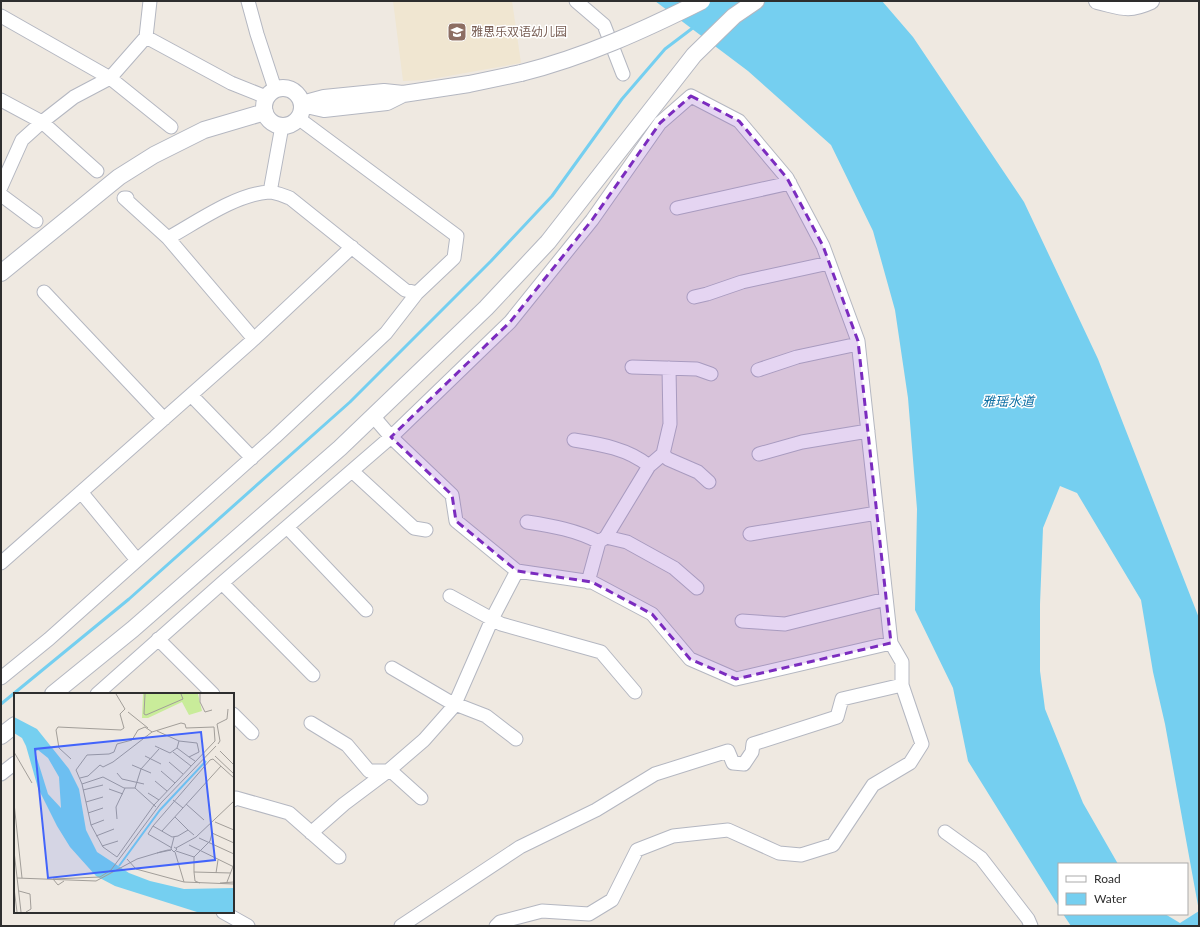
<svg xmlns="http://www.w3.org/2000/svg" width="1200" height="927" font-family="Lato,'Noto Sans SC',sans-serif">
	<rect width="100%" height="100%" fill="#efe9e1"/>
	<path fill="#f0e6d1" d="M393,1H512L521,63L426,80L403,81Z"/>
	<path fill="#75cff0" d="M655,1H882L913,37L1024,202L1098,359L1199,618V926H1071L1063,914H1165L1180,923L1199,911L1165,724L1153,672L1141,600L1077,493L1060,486L1043,528L1040,604V671L1045,709L1083,803L1118,864H1059V907L968,761L953,688L915,610L917,509L908,398L895,310L873,231L831,145L748,71Z"/>
	<g fill="none" stroke-linecap="round" stroke-linejoin="round">
		<path stroke="#75cff0" stroke-width="3" d="M1,704L129,599L350,402L491,261L552,196L622,99L665,49L694,27"/>
		<defs>
			<path id="minor" d="M248,1L257,34L275,89
				M576,1L604,25L623,74
				M1,16L110,78L171,127
				M146,37L150,1
				M1,100L42,122L97,171
				M1,187L22,140L42,122L74,97L110,78L146,37L231,83L266,97
				M270,192L282,126
				M1,195L36,221
				M127,198H124L168,238C197,222 236,194 269,192C276,192 284,196 290,198L405,290L417,293L454,258L457,236L298,118
				M677,208L790,183
				M168,238L254,339
				M44,292L164,419
				M694,297L707,294L742,282L829,263
				M632,367L697,369L711,374
				M758,370L797,357L858,344
				M191,395L252,458
				M373,416L391,437L452,495L456,521L517,571L592,582L652,614L690,659L736,679L891,643
				M574,440C600,444 629,449 649,466
				M663,454L668,459L698,472L709,482
				M759,454L802,442L868,431
				M352,471L414,528L426,530
				M81,492L137,560
				M527,522C553,526 576,530 599,542
				M287,527L366,610
				M750,534L877,513
				M606,537L627,542L674,568L697,588
				M1,563L254,339L352,247
				M588,582L599,542L606,537L649,466L663,454L670,424L669,368
				M222,583L313,675
				M450,596L501,624L601,652L635,692
				M742,621L785,624L886,599
				M158,639L213,694
				M392,668L450,702L486,716L516,739
				M1,678L49,639L275,437L386,333L417,293
				M97,694L222,583L391,437L510,322L592,220L660,123L691,96L739,121L787,178L823,246L858,341L891,643L902,662V685L922,744L910,763L873,785L833,845L801,855L779,853L728,830L673,836L637,850L612,900L589,914L542,911L500,922L496,926
				M233,714L252,733
				M311,723L347,745L369,771H391L421,798
				M1,774L15,763
				M233,800L236,798L289,813L339,857
				M945,832L981,858L1028,919L1031,926
				M311,833L344,804L388,771L424,740L454,706L493,617L517,571
				M223,912L248,926
				M401,926L520,847L596,810L655,774L728,751L733,763L744,764L752,752L753,744L837,717L842,699L902,685"/>
			<path id="tertiary" d="M1097,1C1120,6 1127,12 1151,1
				M264 107a19 19 0 1 1 38 0a19 19 0 1 1-38 0Z
				M384,92L403,94L387,102L324,109L302,104L324,98Z
				M403,94L469,84L521,73
				M1,273L119,177L154,155L204,130L265,112
				M53,694L133,629L340,448L486,308L548,242L694,55L734,16L756,1
				M1,736L15,725"/>
		</defs>
		<use href="#minor" stroke="#b4b7c1" stroke-width="15"/>
		<use href="#tertiary" stroke="#b4b7c1" stroke-width="18"/>
		<use href="#minor" stroke="#fff" stroke-width="13"/>
		<use href="#tertiary" stroke="#fff" stroke-width="16"/>
		<defs>
			<path id="tertiary-bridge" d="M521,73C585,57 644,30 702,1"/>
		</defs>
		<use href="#tertiary-bridge" stroke="#b4b7c1" stroke-width="18" stroke-linecap="butt"/>
		<use href="#tertiary-bridge" stroke="#fff" stroke-width="16"/>
	</g>
	<path fill="#7b2cbf" fill-opacity="0.2" stroke="#7b2cbf" stroke-width="3" stroke-dasharray="8 5" stroke-linejoin="round" d="M691,96L739,121L787,178L823,246L858,341L891,643L736,679L690,659L652,614L592,582L517,571L456,521L452,495L391,437L510,322L592,220L660,123Z"/>
	<defs>
		<symbol id="school-square" viewBox="-11 -11 22 22"><rect x="-9" y="-9" width="18" height="18" rx="4" fill="#8d6e63" stroke="#fff"/><path d="M0-5L7-2L0 1L-7-2ZM-4 1L0 2.5L4 1V4Q0 6-4 4Z" fill="#fff"/></symbol>
	</defs>
	<g fill-rule="evenodd">
		<use href="#school-square" x="446" y="21" width="22" height="22"/>
	</g>
	<g text-anchor="middle" stroke-width="3" stroke-linejoin="round" paint-order="stroke">
		<g font-size="12" fill="#785e54" stroke="#fff" text-anchor="start">
			<text x="471" y="36">雅思乐双语幼儿园</text>
		</g>
		<g font-size="13" font-style="italic" fill="#0d6fa3" stroke="#fff">
			<text x="1008" y="406">雅瑶水道</text>
		</g>
	</g>
	<g transform="translate(14 693)">
		<rect width="220" height="220" fill="#efe9e1"/>
		<path d="M129,1H184L188,18L175,22L168,9L134,25H128Z" fill="#c9ec9a"/>
		<path d="M0,24L23,36L55,76L65,96L72,137L83,159L115,180L136,188L170,196L220,195V219H183L101,193L82,183L56,154L43,133L24,95L12,53L8,45L0,40ZM24,57L34,65L45,84L47,115L34,101L21,59Z" fill="#75cff0" fill-rule="evenodd"/>
		<path fill="none" stroke="#75cff0" stroke-width="2" d="M105,173L146,117L192,68"/>
		<path fill="none" stroke="#a29e99" stroke-width="1" d="M131,1L130,21L132,22L169,6L167,1M186,1V9L191,19L198,17M114,19L134,35M143,38L165,48M204,51L206,48L203,31L213,26L214,16M141,53L156,60L163,55M206,58L220,72M0,59L18,90M159,59L177,73M131,63L147,71M201,63L220,81M175,64L185,59L183,50L165,48L163,55L175,64L181,68M57,66L45,55L42,37L44,34L107,37L110,35L106,21L111,16L102,1M155,69L169,81M118,72L137,80M147,78L161,90M103,80L108,86L130,91M66,85L74,83L86,72L89,74L99,69L138,39L167,30L171,31L172,35L200,34L201,48L140,112L103,164L89,154L77,132L68,91L62,77L73,62L95,61L100,59L103,51L118,47L124,37L131,34L138,39M141,88L153,98M68,91L89,84L110,95H121L142,114M121,95L127,76L145,56M95,96L109,101M69,97L89,92M134,100L145,107M159,107L169,115M72,109L89,104M0,110L8,185M172,111L190,127M74,120L89,115M161,124L174,137M103,126L102,114L111,95M201,129L220,137M77,132L90,127M139,133L196,67L199,66L220,85M148,138L207,73M82,143L100,136M185,145L220,161M175,152L220,174M88,153L104,148M160,154L163,156L160,159L157,156L160,144M158,155L134,141L139,133L158,144L164,143L174,137L180,142M162,155L182,144L220,108M154,157H157L143,160L146,159ZM0,158L7,219M162,158L180,164L196,148L198,140L220,150M161,159L170,189M180,164V179L217,180M113,166L122,176L170,189L220,191M180,179L181,188L186,190M202,180L204,167M3,185L82,188L123,166L143,160M50,188L44,192L39,186L86,184L97,177L147,110L202,53M213,189L220,171M206,190L220,189M0,195L3,219M5,198L16,201L17,216L12,219"/>
		<path fill="#4264fb" fill-opacity="0.15" stroke="#4264fb" stroke-width="2" d="M187,39L201,167L34,185L21,56Z"/>
		<rect width="220" height="220" fill="none" stroke="#2e2e2e" stroke-width="2"/>
	</g>
	<rect width="1200" height="927" fill="none" stroke="#2e2e2e" stroke-width="4"/>
	<rect x="1058" y="863" width="130" height="52" fill="#ffffff" stroke="#ababab"/>
	<rect x="1066" y="876" width="20" height="6" fill="#ffffff" stroke="#ababab"/>
	<text x="1094" y="883" font-size="12" fill="#2e2e2e">Road</text>
	<rect x="1066" y="893" width="20" height="12" fill="#75cff0" stroke="#ababab"/>
	<text x="1094" y="903" font-size="12" fill="#2e2e2e">Water</text>
</svg>
